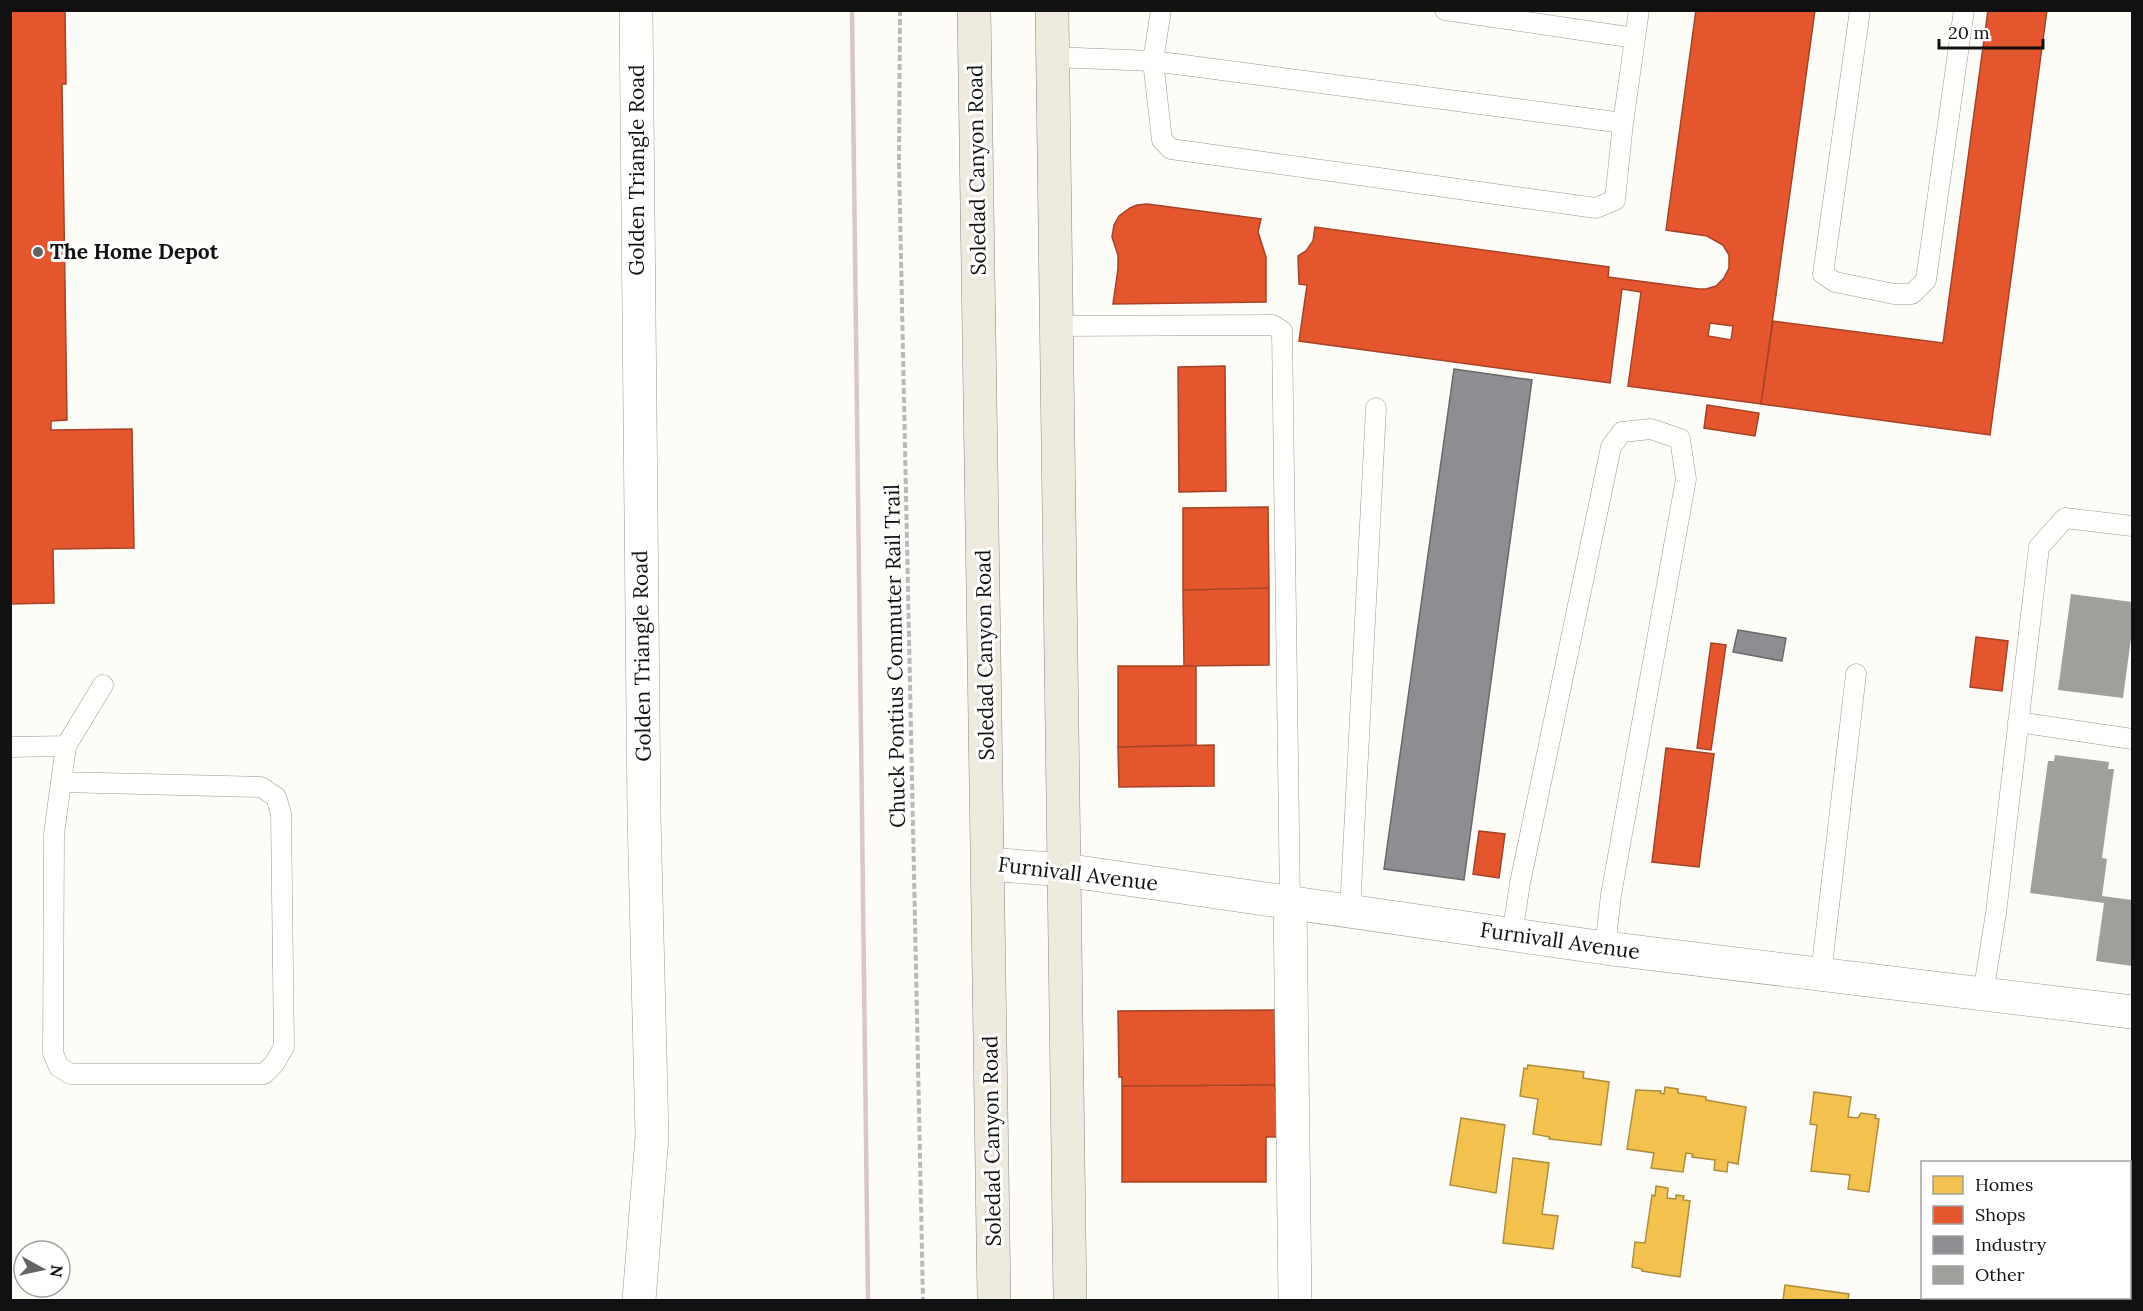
<svg xmlns="http://www.w3.org/2000/svg" width="2143" height="1311" font-family="Lora,serif">
	<rect width="100%" height="100%" fill="#fdfcf7"/>
	<path fill="#f2c14e" stroke="#ae8c3c" stroke-width="1.5" d="M1528,1065L1584,1072L1583,1078L1609,1082L1601,1145L1549,1139L1550,1137L1533,1134L1538,1099L1520,1096L1524,1068L1527,1069Z
		M1665,1087L1678,1089V1093L1706,1097V1100L1746,1107L1738,1164L1728,1162L1727,1172L1714,1170L1715,1160L1692,1157L1693,1154L1686,1153L1683,1172L1651,1168L1654,1153L1627,1149L1636,1090L1661,1091L1660,1093L1664,1094Z
		M1814,1092L1851,1097L1848,1117L1858,1118L1861,1113L1876,1115L1875,1118L1879,1119L1869,1192L1848,1189L1850,1175L1811,1171L1817,1125L1810,1124Z
		M1461,1118L1505,1125L1496,1193L1450,1185Z
		M1513,1158L1549,1163L1542,1214L1558,1216L1553,1249L1503,1243Z
		M1656,1186L1668,1188L1667,1198L1676,1199V1195L1684,1196L1683,1200L1690,1201L1680,1277L1642,1271V1269L1632,1267L1635,1242L1645,1243L1652,1195L1655,1196Z
		M1785,1285L1849,1294L1848,1300H1783Z"/>
	<path fill="#e4572e" stroke="#a54225" stroke-width="1.5" fill-rule="evenodd" d="M10,10H65L66,84H62L67,420L51,421V430L132,429L134,548L53,549L54,603L10,604Z
		M1696,10H1815L1761,404L1628,386L1641,292L1622,289L1610,383L1299,341L1307,285L1299,284L1298,256L1306,251L1313,241L1315,227L1609,267L1608,277L1699,289H1706L1716,286L1724,278L1729,268V255L1723,245L1707,236L1666,230ZM1710,323L1733,326L1731,340L1708,336Z
		M1988,10H2047L1990,435L1761,404L1773,321L1943,343Z
		M1147,204L1261,219L1258,232L1266,257V302L1113,304L1118,269V255L1112,237L1114,225L1119,216L1130,208L1137,205Z
		M1225,366L1226,491L1179,492L1178,367Z
		M1707,405L1759,413L1755,436L1704,428Z
		M1268,507L1269,588L1183,590V508Z
		M1269,588V665L1184,666L1183,590Z
		M1976,637L2008,641L2002,691L1970,687Z
		M1711,643L1726,645L1711,750L1697,748Z
		M1118,666H1196V745L1118,747Z
		M1214,745V786L1119,787L1118,747Z
		M1666,748L1714,754L1699,867L1652,862Z
		M1479,831L1505,834L1499,878L1473,874Z
		M1275,1010V1085L1122,1086V1077H1119L1118,1011Z
		M1275,1085V1090L1278,1091V1137H1266V1182H1122V1086Z"/>
	<path fill="#8d8d92" stroke="#68686b" stroke-width="1.5" d="M1454,369L1532,380L1464,880L1384,869Z
		M1738,630L1786,638L1782,661L1733,652Z"/>
	<path fill="#a19f9c" d="M2071,594L2132,602V631L2123,698L2058,690Z
		M2055,755L2109,762L2108,769H2114L2102,858L2107,859L2102,896L2132,900V966L2096,961L2104,903L2030,893L2048,761H2054Z"/>
	<g fill="none" stroke-linecap="round" stroke-linejoin="round">
		<defs>
			<path id="service" d="M1161,10L1153,61L1162,140L1171,149L1596,208L1615,200L1623,123
				M1445,10L1635,38
				M1860,10L1823,274L1835,282L1894,294H1912L1926,280L1964,10
				M1052,57L1153,61L1623,123L1639,10
				M1055,326L1273,325L1282,331L1290,902
				M2018,722L2132,739
				M10,747L66,746
				M61,782L261,787L276,797L281,813L284,1047L274,1064L264,1074H71L59,1067L53,1053L54,834L61,782L66,746L103,685
				M1350,911L1376,408
				M1512,935L1520,883L1611,447L1622,432L1651,429L1680,439L1686,479L1611,895L1605,948
				M1821,974L1856,674
				M1983,994L1996,913L2039,547L2065,518L2132,526"/>
			<path id="minor" d="M988,864L1064,870L1605,948L2132,1012
				M1290,902L1295,1300"/>
			<path id="tertiary" d="M636,10L644,815L652,1136L639,1300"/>
			<path id="primary" d="M974,10L994,1300
				M1052,10L1070,1300"/>
		</defs>
		<use href="#service" stroke="#979795" stroke-width="21"/>
		<use href="#minor" stroke="#979795" stroke-width="34"/>
		<use href="#tertiary" stroke="#979795" stroke-width="34"/>
		<use href="#primary" stroke="#858482" stroke-width="34"/>
		<path stroke="#b9b9b8" stroke-width="4" stroke-dasharray="6 3" stroke-linecap="butt" d="M900,10L899,163L923,1300"/>
		<use href="#service" stroke="#fffffe" stroke-width="20"/>
		<use href="#minor" stroke="#fffffe" stroke-width="33"/>
		<use href="#tertiary" stroke="#fffffe" stroke-width="33"/>
		<use href="#primary" stroke="#ede9dc" stroke-width="33"/>
		<path stroke="#d9c6c7" stroke-width="4.5" d="M852,10L868,1300"/>
	</g>
	<circle fill="#646362" stroke="#fff" stroke-width="2" cx="38" cy="252" r="6"/>
	<g text-anchor="middle" stroke-width="6" stroke-linejoin="round" paint-order="stroke">
		<g font-size="21" fill="#111" stroke="#fff">
			<text transform="translate(637 170) rotate(-90)" y="7">Golden Triangle Road</text>
			<text transform="translate(977 170) rotate(-91)" y="7">Soledad Canyon Road</text>
			<text transform="translate(985 655) rotate(-91)" y="7">Soledad Canyon Road</text>
			<text transform="translate(642 656) rotate(-91)" y="7">Golden Triangle Road</text>
			<text transform="translate(895 656) rotate(-91)" y="7">Chuck Pontius Commuter Rail Trail</text>
			<text transform="translate(1078 874) rotate(7)" y="7">Furnivall Avenue</text>
			<text transform="translate(1560 941) rotate(8)" y="7">Furnivall Avenue</text>
			<text transform="translate(992 1141) rotate(-91)" y="7">Soledad Canyon Road</text>
		</g>
		<g font-size="21" font-weight="bold" fill="#111" stroke="#fff" text-anchor="start">
			<text x="50" y="259">The Home Depot</text>
		</g>
	</g>
	<rect width="2143" height="1311" fill="none" stroke="#111111" stroke-width="24"/>
	<rect x="1921" y="1161" width="210" height="138" fill="#ffffff" stroke="#a0a0a0" stroke-width="1.5"/>
	<rect x="1933" y="1176" width="30" height="18" fill="#f2c14e" stroke="#a0a0a0" stroke-width="1.5"/>
	<text x="1975" y="1191" font-size="18" fill="#111111">Homes</text>
	<rect x="1933" y="1206" width="30" height="18" fill="#e4572e" stroke="#a0a0a0" stroke-width="1.5"/>
	<text x="1975" y="1221" font-size="18" fill="#111111">Shops</text>
	<rect x="1933" y="1236" width="30" height="18" fill="#8d8d92" stroke="#a0a0a0" stroke-width="1.5"/>
	<text x="1975" y="1251" font-size="18" fill="#111111">Industry</text>
	<rect x="1933" y="1266" width="30" height="18" fill="#a19f9c" stroke="#a0a0a0" stroke-width="1.5"/>
	<text x="1975" y="1281" font-size="18" fill="#111111">Other</text>
	<g transform="translate(42 1269) rotate(98)"><circle r="28" fill="#ffffff" stroke="#a0a0a0" stroke-width="1.5"/>
	<path d="M0-4.5L10 22L0 15L-10 22Z" fill="#646362"/>
	<text y="-9" font-size="16" font-weight="bold" text-anchor="middle" fill="#111111">N</text>
	</g>
	<path d="M1939 39v9h104v-9" fill="none" stroke="#111111" stroke-width="3"/>
	<text x="1948" y="39" font-size="18" fill="#111111" stroke="#ffffff" stroke-width="4.5" paint-order="stroke">20 m</text>
</svg>
